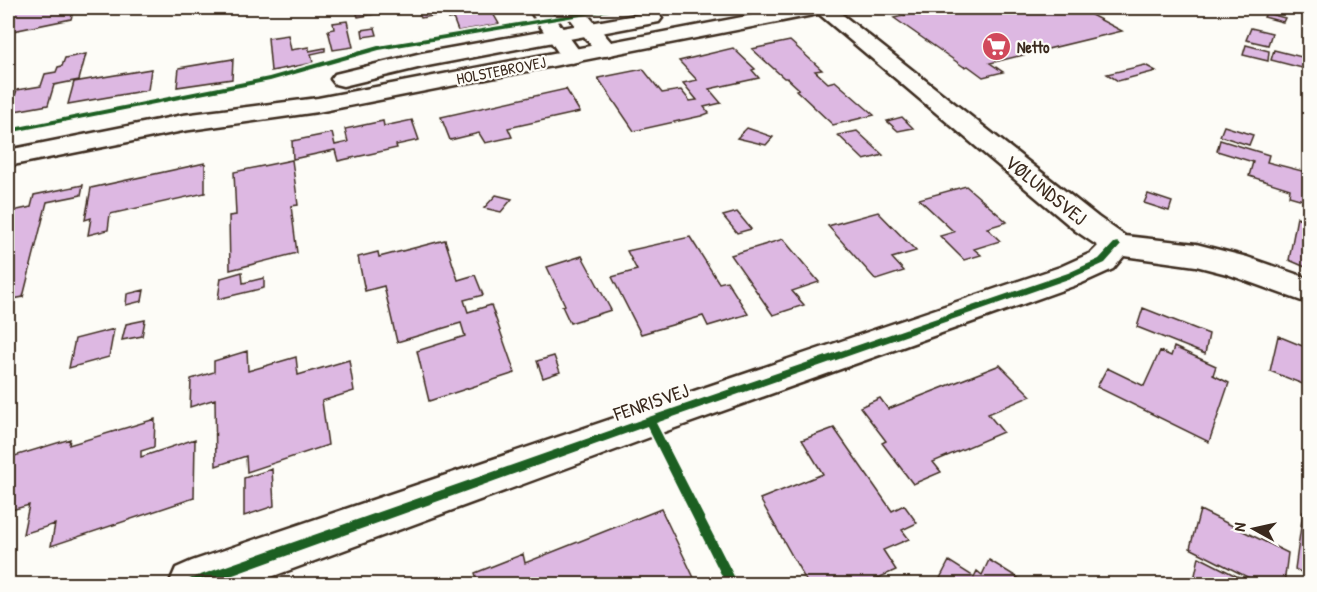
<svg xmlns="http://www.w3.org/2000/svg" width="1317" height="592" font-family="'Patrick Hand',sans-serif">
	<rect width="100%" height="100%" fill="#fdfcf7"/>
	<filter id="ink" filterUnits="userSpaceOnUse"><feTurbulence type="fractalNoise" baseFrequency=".0167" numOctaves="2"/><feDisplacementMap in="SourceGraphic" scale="12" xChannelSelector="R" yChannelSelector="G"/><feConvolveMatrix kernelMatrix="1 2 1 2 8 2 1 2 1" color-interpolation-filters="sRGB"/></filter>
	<g filter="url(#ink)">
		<path fill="#ddb8e2" stroke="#3b2a1e" stroke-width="1.5" d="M18,8H74L71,19L8,32V9Z
			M355,8H412L358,17Z
			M417,8H436L439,15L421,18Z
			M444,8H474L476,12L491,10L499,24L458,31L453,18L449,19Z
			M942,8H1078L1122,31L990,63L1003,72L983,77L968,66L964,67L894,18Z
			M1266,13L1285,18L1283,22L1264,17Z
			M347,21L353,47L333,50L328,30L334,29L333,23Z
			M375,28L377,35L363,37L362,30Z
			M1251,28L1272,33L1268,45L1246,40Z
			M288,35L291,50L309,47V51L325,48V51L311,54L313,63L271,71L268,38Z
			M790,41L822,70L815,71L828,83L835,81L874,115L833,125L796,90L799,89L787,78H784L752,49Z
			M1246,45L1269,51L1268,61L1243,55Z
			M733,48L755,69L752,70L759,78L709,89L721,103L704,107L709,113L701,116L634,131L598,78L643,69L662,93L681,90L690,101L697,100L683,83L697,80L679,61Z
			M1274,50L1310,59V70L1271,60Z
			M86,54L79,80L54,85L48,105L9,112L17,90L41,86L45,74L56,72L58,67L62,66L65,58Z
			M233,59L232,79L177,87L179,68Z
			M1145,65L1156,71L1118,81L1107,74Z
			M151,69L148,90L68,104L74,82Z
			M566,89L580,112L508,128L512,137L485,143L479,133L450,140L441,117Z
			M902,117L913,128L898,131L887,121Z
			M412,120L419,140L396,145L397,148L338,161L335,150L293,159L292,141L332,133L335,145L348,142L345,129L383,121L384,126Z
			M1224,126L1253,135L1249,145L1220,136Z
			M747,128L773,137L766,145L737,138Z
			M857,131L883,155L864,160L838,135Z
			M1220,140L1269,155L1267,162L1310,173V202L1289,196L1290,189L1249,176L1253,162L1217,151Z
			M292,160L298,205L291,206L297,253L230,270L229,216L236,215L234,172Z
			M205,163V193L110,214L108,230L88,235L91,218L85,220L91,188Z
			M83,185L81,195L47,202L23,297L8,300V212L31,207L34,195Z
			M966,186L1007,222L987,228L1000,241L974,249L981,255L964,260L940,236L954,232L919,199Z
			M1148,194L1172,202L1169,211L1144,203Z
			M496,195L512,199L501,212L484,208Z
			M737,212L751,229L737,233L723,216Z
			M878,212L916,251L892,258L904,271L876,280L828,226Z
			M1297,217L1310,221V269L1289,260Z
			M690,237L719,283L727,281L748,314L708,326L703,316L641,334L612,277L637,270L627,251Z
			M783,239L819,282L792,291L804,305L773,315L731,255Z
			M445,240L458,280L475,275L483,295L464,300L468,312L491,305L515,373L429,401L417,351L465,336L461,323L397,342L384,286L365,291L358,257L378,252L379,257Z
			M582,256L611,310L570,323L562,306L565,305L547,267Z
			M242,272L243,283L264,278V288L218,299L221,278Z
			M144,290L142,301L126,305L127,294Z
			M1143,308L1209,334L1205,354L1137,327Z
			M145,320L142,336L122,340L126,324Z
			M114,329L109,357L69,368L75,339Z
			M1278,336L1310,349V387L1270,371Z
			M1174,347L1216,366L1213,375L1229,383L1209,442L1097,387L1107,368L1144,386L1160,351L1171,356Z
			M247,351L248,371L296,357L298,375L349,360L354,391L322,401L328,445L247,472L246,456L216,466L215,399L190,407L191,379L214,372V361Z
			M554,356L560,372L543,378L537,361Z
			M1000,365L1031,396L988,414L1003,432L933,462L941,472L913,484L882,443L886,441L860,407L880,398L888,409Z
			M155,419L154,447L141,451V457L195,439L194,498L51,546L55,524L23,534L29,505L8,511V458L70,439L69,445Z
			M834,428L892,511L904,505L917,523L902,530L909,539L883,550L896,570L865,584H808L760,499L823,474L802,440Z
			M272,469L274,506L244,516V478Z
			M661,509L697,584H474L478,583L475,573L523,554L525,563Z
			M1200,510L1288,553L1284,584H1261L1190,548Z
			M1303,512L1310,515V577L1295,569Z
			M1199,557L1252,584H1193Z
			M989,560L1028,584H937L949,561L974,577L977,571L982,575Z"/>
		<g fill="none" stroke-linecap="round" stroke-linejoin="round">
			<defs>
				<path id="minor" d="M528,8H548L583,56L580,61L572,63L564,61Z
					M562,8H582L617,49L614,54L606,56L598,54Z
					M812,8H834L1098,217L1125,236L1196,244L1247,257L1310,279V304L1227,274L1196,266L1124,256L1113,269L1082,283L664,432L252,584H169L176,568L192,561L1060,267L1091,253L1098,246L1076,231Z"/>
				<path id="major" d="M789,8H828L825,12L818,14L318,112L183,131L8,166V150L183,115L318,98Z
					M652,12L659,14L662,18L659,22L422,67L343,86L335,84L331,79L335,74L422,53Z"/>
			</defs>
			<use href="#minor" stroke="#3b2a1e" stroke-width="5"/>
			<use href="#major" stroke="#3b2a1e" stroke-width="5"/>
			<use href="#minor" fill="#fdfcf7" fill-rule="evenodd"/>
			<use href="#major" fill="#fdfcf7" fill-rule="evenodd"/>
			<defs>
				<path id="cycleway" d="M609,8H619L616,10L379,50L270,81L8,133V129L269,77L378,46Z
					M1117,242L1121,245L1105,263L1074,277L656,423L738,584H726L647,426L208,584H186L188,580L192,578L646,418L1068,273L1099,259L1114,243Z"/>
			</defs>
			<use href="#cycleway" stroke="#fdfcf7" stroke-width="4"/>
			<use href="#cycleway" fill="#1b5e20" fill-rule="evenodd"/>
		</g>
	</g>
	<defs>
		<symbol id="supermarket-disc" viewBox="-11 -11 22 22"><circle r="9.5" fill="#d1495b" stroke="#fdfcf7"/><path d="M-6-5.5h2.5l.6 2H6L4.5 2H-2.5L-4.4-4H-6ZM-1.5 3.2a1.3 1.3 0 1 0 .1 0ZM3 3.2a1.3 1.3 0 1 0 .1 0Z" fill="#fff"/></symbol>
	</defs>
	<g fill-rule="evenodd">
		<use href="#supermarket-disc" x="980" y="30" width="33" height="33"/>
	</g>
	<g text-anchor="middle" stroke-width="4.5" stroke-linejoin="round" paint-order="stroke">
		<g font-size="16" font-weight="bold" fill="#3b2a1e" stroke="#fdfcf7" text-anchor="start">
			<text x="1017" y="53">Netto</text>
		</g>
		<g font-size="16" fill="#3b2a1e" stroke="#fdfcf7">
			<text transform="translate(501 70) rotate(-11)" y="6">HOLSTEBROVEJ</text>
		</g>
		<g font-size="20" fill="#3b2a1e" stroke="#fdfcf7">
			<text transform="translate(1046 190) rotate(39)" y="7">VØLUNDSVEJ</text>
			<text transform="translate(651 402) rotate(-19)" y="7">FENRISVEJ</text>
		</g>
	</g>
	<rect width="1317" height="592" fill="none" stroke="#fdfcf7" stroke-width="30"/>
	<rect x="15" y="15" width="1287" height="562" fill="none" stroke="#3b2a1e" stroke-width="2" filter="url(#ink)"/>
	<g transform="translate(1254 529) rotate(278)" stroke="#fdfcf7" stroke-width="4.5" paint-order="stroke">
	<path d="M0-4.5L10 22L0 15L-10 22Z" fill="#3b2a1e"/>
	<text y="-9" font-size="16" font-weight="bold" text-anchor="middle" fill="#3b2a1e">N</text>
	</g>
</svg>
